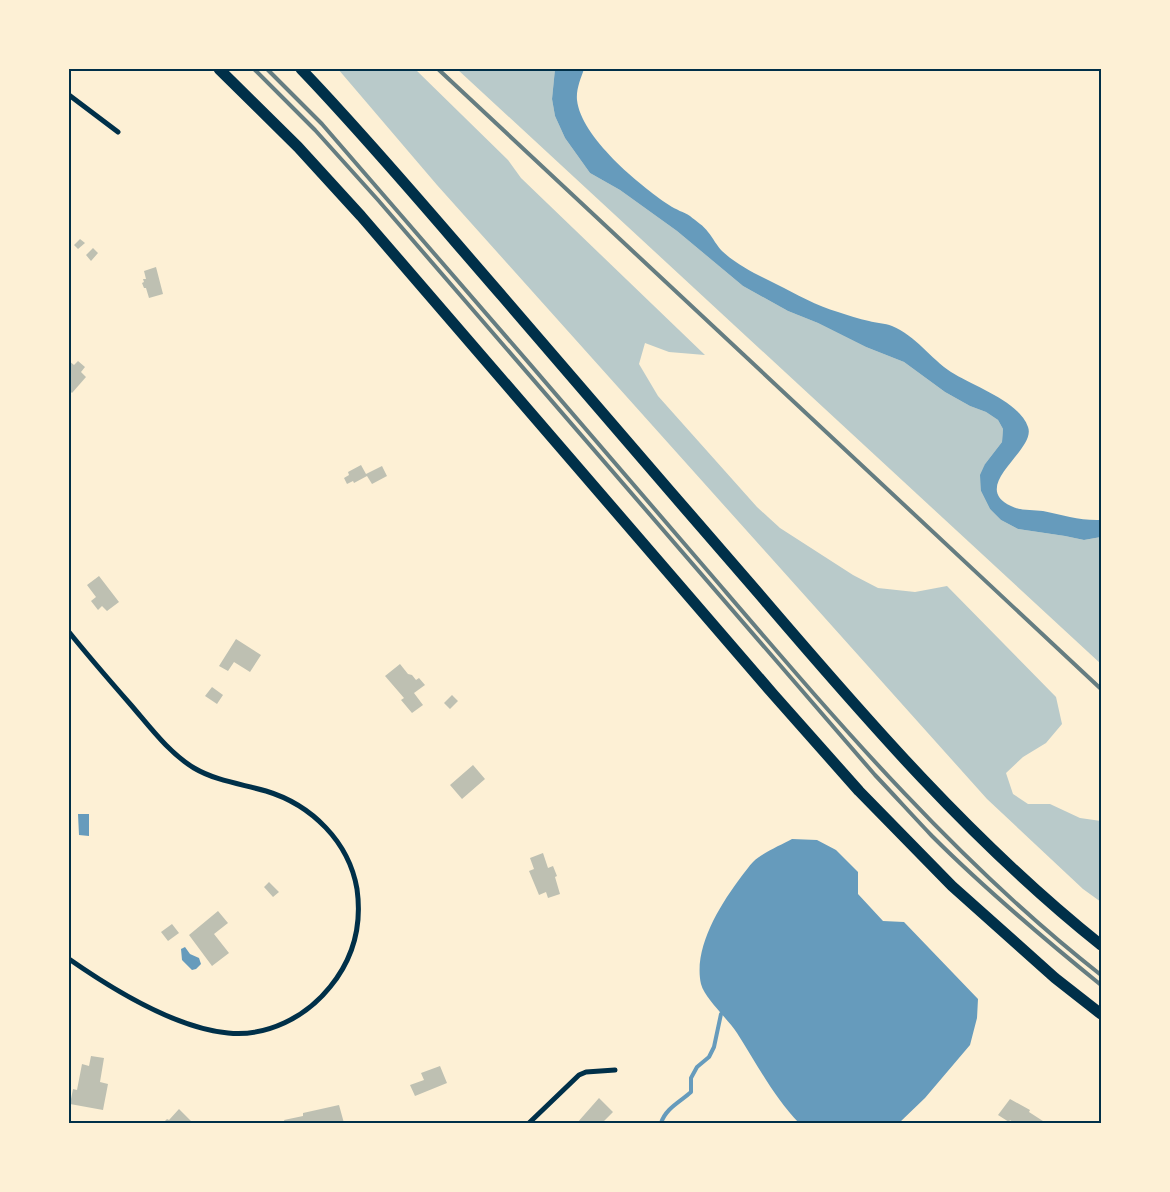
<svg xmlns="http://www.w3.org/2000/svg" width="1170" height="1192" font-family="Inter,sans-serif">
	<rect width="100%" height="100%" fill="#fdf0d5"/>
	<path fill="#b9caca" d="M338,69H415L508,160L521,178L705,355L669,352L645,343L639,364L658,396L757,507L780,528L853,575L878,588L915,592L947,586L1056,697L1062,724L1046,743L1023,757L1006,773L1013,794L1028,804H1050L1080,818L1101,821V902L1083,889L987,799L437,185Z
		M457,69H555L552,99L555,116L565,138L590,173L620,190L677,231L743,286L788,311L818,323L866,347L904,362L945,392L970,406L986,412L998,420L1003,429L1002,442L985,464L981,491L990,509L1001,520L1018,529L1065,536L1084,540L1101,537V664Z"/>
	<path fill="#669bbc" d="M555,69H584C581,78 576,89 577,100C581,137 639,185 669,205C676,210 684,212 690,216C696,221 704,226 708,232C713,238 717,246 722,251C738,266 758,275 776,284C796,294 817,306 838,312C848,315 859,319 869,321C876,323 885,323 892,326C916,336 930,358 951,372C973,386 1019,401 1028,427C1037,450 968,486 1011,506C1020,511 1033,510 1043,511C1063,515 1081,521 1101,520V537L1084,540L1065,536L1018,529L1001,520L990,509L981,491L980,475L985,464L1002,442L1003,429L998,420L986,412L970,406L945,392L904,362L866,347L818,323L788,311L743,286L677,231L620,190L590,173L565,138L555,116L552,99Z
		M78,814H89V836L79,835Z
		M792,839L817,840L836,850L858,872V894L883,921L904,922L978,999L977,1018L970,1045L925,1098L899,1123H799C773,1096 757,1064 737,1033C729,1020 705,999 701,984C693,948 720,905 741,877C745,872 749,866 753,862C762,853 781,845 792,839Z
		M185,947L190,954L199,958L201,964L196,969L192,970L182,960L181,949Z"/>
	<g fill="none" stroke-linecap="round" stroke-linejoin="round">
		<path stroke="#669bbc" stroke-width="4" d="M661,1123C666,1108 680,1102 691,1092V1078L697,1067L709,1057L714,1047L721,1014"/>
	</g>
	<path fill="#bec0b2" d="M80,239L85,243L78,249L74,245Z
		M93,248L98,253L91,261L86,255Z
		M156,267L163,294L149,298L146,288H144L142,283L144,282L143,279H146L144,271Z
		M69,361L74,365L78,361L85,367L81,372L86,377L72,393L69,390Z
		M361,465L366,474L382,466L387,476L372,484L367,476L354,483L353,481L347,484L344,478L349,475L348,472Z
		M99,576L119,602L107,611L102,606L98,610L91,601L96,597L87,585Z
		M236,639L261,655L250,672L234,662L228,671L219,666Z
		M400,664L408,674L412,675L416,680L419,678L425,685L414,693L423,705L412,713L401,700L404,698L385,676Z
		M212,687L223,695L217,704L205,696Z
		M452,695L458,701L450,709L444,703Z
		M473,765L485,779L462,799L450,785Z
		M543,853L548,868L553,866L557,876L555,877L560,894L548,898L546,892L539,895L529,871L534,869L530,858Z
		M269,882L279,892L273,897L264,887Z
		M218,911L228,923L214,934L229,953L212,966L189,935Z
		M172,924L179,933L168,941L161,932Z
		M91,1056L104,1058L100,1082L108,1084L103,1110L70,1104L73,1089L77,1090L82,1064L89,1066Z
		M440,1066L447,1083L415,1096L410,1085L424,1080L421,1073Z
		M599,1098L613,1112L604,1121L606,1122L577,1123Z
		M1010,1099L1030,1110L1029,1112L1046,1123H1014L1010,1120L1009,1122L998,1115Z
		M339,1105L344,1123H285L284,1120L303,1116V1113Z
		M179,1109L193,1123H163L167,1119L169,1120Z"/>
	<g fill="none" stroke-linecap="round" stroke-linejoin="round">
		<path stroke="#003049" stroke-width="5" d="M69,95L118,132
			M69,632C89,657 110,681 131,705C150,727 169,753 194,768C216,781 242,784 266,791C312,805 349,842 357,889C362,925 353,959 330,987C306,1017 267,1037 228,1033C175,1028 112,989 69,959
			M529,1123L579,1075L586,1072L615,1070"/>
		<path stroke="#003049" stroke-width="11" d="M219,69L298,147L361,216L773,694L859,791L952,886L1055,978L1101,1014
			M301,69C371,142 436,220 503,297C588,396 674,496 760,595C866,719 973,843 1101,945"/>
		<path stroke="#657d81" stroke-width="4" d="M254,69L315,130L378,200L875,775C894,795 913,816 932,836C985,889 1043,938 1101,985
			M267,69L322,124C453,274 583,426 713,577C834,718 954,860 1101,975
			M438,69L1101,689"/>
	</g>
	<rect width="1170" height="1192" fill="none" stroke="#fdf0d5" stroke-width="140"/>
	<rect x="70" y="70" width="1030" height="1052" fill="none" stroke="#003049" stroke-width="2"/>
</svg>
